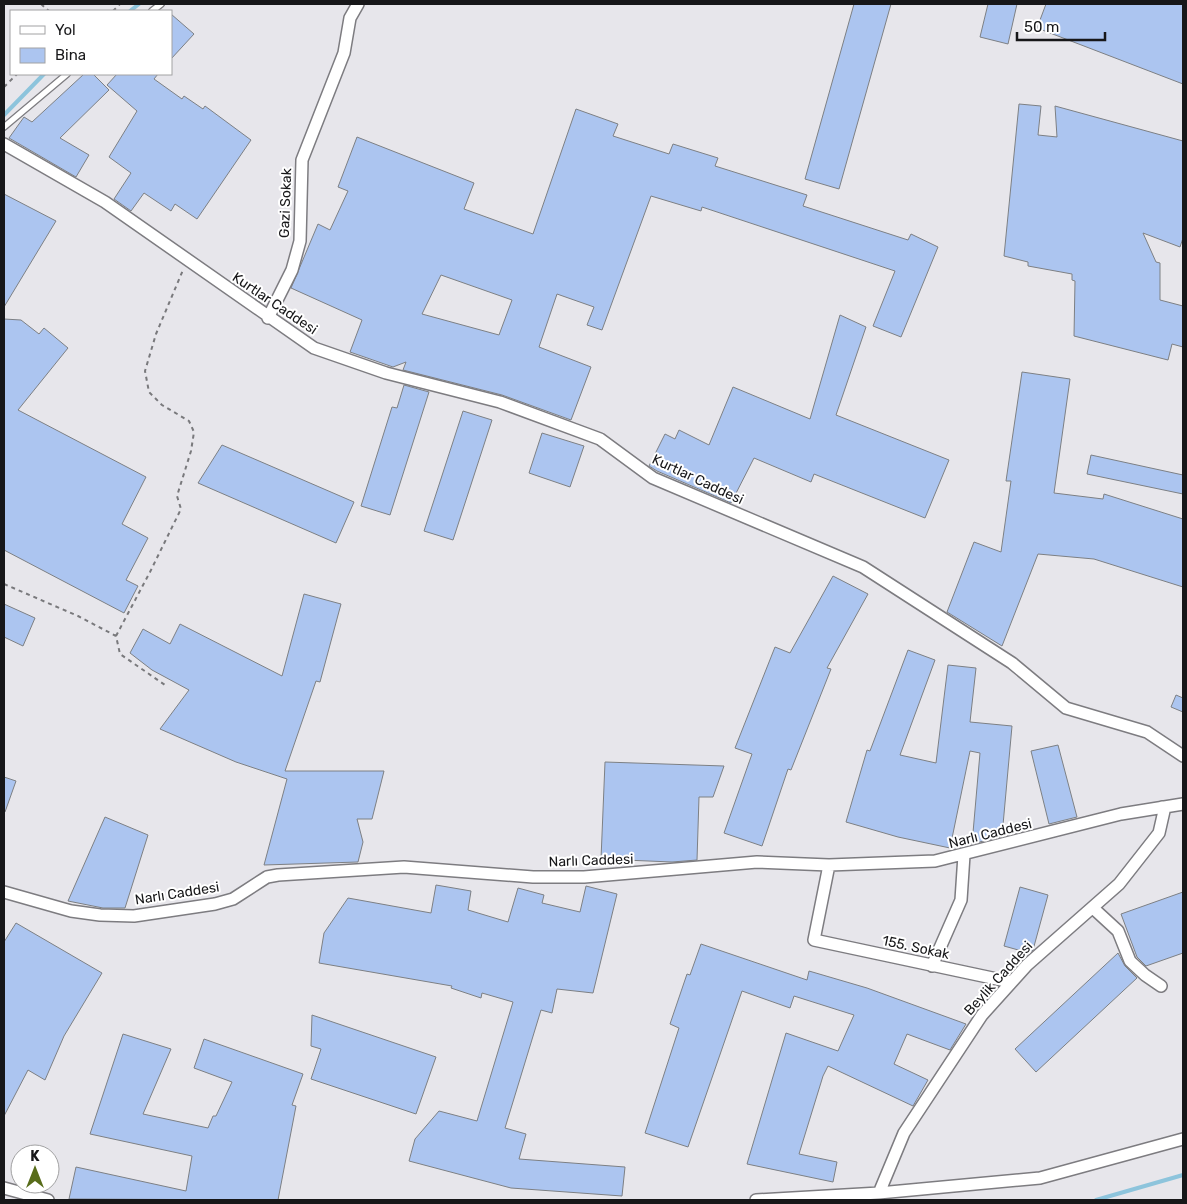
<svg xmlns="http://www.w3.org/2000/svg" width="1187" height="1204" font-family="Rubik,sans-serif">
	<rect width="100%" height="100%" fill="#e7e6eb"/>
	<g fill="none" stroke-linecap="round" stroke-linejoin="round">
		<path stroke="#8dc4dc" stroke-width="4" d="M130,11L139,4
			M4,115L44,74
			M1096,1200L1183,1175"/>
	</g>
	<path fill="#acc5f0" stroke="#7d8084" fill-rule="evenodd" d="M854,4H891L839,189L805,179Z
		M988,4H1017L1008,44L980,37Z
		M1046,4H1183V84L1037,28Z
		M171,14L194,34L171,59Z
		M84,74H93L109,90L60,138L89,155L76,177L9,138L24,117L32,122Z
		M117,74H158L154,79L182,99L184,96L203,109L205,106L251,140L197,219L175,204L171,211L144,193L131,211L114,199L131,173L109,157L137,111L107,85Z
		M1019,104L1041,106L1038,135L1057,137L1055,106L1183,141V238L1180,247L1143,233L1156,262L1160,263V300L1183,306V347L1172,344L1168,360L1074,336L1075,281L1072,280V274L1028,266V262L1004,256Z
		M576,109L618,124L613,136L669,154L673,144L718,158L715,166L807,195L803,206L908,240L911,234L938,247L901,337L873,326L895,271L702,207L701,211L651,196L602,330L587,325L594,307L557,294L539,347L591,367L571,420L502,395L403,370L406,362L393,367L350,352L362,320L291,288L318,224L330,230L348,191L338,187L357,137L474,183L464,209L533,234ZM441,275L512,300L499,335L422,314Z
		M4,194L56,221L4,307Z
		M840,315L866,327L836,415L949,460L925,518L814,474L811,482L754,458L731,503L657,471L649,466L665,434L675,439L679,430L709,445L733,387L810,419Z
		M4,319L21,320L39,334L44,328L68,348L18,410L146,477L122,524L148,538L126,580L138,586L124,613L4,550Z
		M1022,372L1070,379L1054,493L1103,499L1104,494L1183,519V587L1094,559L1038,554L1002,646L947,612L974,542L1001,552L1011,481H1006Z
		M404,385L429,392L390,515L361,506L392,407L397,408Z
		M463,411L492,420L453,540L424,531Z
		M542,433L584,446L570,487L529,473Z
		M222,445L354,502L336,543L198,483Z
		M1091,455L1183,475V494L1087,474Z
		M833,576L868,594L827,668L831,669L791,770L788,769L762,846L724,833L752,754L735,748L775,647L790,653Z
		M304,594L341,604L320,682L316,681L285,771H384L372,819H357L363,842L358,862L264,865L287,779L236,762L160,729L189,690L152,670L130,653L143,629L170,644L180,624L282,676Z
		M4,604L35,618L23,646L4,637Z
		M908,650L935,660L900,755L936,763L948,665L976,668L970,722L1012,726L1002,836L972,844L980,753L970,751L950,848L898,837L846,822L867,750L870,751Z
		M1176,695L1183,698V712L1171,707Z
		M1058,745L1077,817L1049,824L1031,751Z
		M605,762L724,766L713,797H699L697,860L672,862L601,859Z
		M4,777L16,781L5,812H4Z
		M105,817L148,835L125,908H103L68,901Z
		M436,885L471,891L468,910L508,922L518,888L544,895L542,903L580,912L586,886L617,894L593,993L557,989L552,1013L541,1010L505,1128L526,1134L519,1159L625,1167L622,1196L511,1188L409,1161L415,1139L439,1111L477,1121L513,1002L482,993L481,998L451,988L452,986L319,963L324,933L348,898L431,913Z
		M1020,887L1048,895L1033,950L1029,953L1004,946Z
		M1183,892V953L1146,966L1137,957L1121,914Z
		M16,923L102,973L64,1036L45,1080L28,1070L4,1116V942Z
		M701,944L807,980L809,971L867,988L966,1024L950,1050L907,1034L894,1064L928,1080L913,1106L828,1066L823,1076L799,1154L837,1162L833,1182L747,1164L786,1033L838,1051L854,1015L794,996L790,1008L742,991L688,1147L645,1133L679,1028L670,1024L687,974L690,975Z
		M1118,953L1125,966L1137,978L1036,1072L1015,1049Z
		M312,1015L436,1057L416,1114L311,1079L321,1049L311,1046Z
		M123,1034L171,1049L143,1114L208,1128L213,1116H216L232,1082L194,1068L204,1039L303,1074L292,1105L296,1106L278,1200L69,1199L76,1167L186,1191L192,1156L90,1134Z"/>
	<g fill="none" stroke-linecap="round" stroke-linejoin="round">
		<defs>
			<path id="service" d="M152,11L161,4
				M4,127L67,74"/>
			<path id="minor" d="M4,144L105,202L314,348L386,373L500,402L600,439L653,478L863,567L1012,663L1066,708L1147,732L1183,756
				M268,318L292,270L300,241L302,160L344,53L350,18L358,4
				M829,865L814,940L1011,982
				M4,892L71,911L100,915L134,916L215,904L233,899L267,877L278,875L404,867L533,877H584L757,862L829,865L935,861L1121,814L1183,804
				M1093,908L1118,931L1130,961L1145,975L1161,986
				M932,966L961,900L964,855
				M4,1188L48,1200
				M879,1193L904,1133L982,1015L1027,965L1119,884L1159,833L1164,811L1162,807
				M756,1200L879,1193L1040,1178L1183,1139"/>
		</defs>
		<use href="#service" stroke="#7d7c80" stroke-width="8"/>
		<use href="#minor" stroke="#7d7c80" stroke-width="14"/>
		<path stroke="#79797c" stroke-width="2" stroke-dasharray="4 4" stroke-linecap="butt" d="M41,4L49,11
			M113,11L120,4
			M4,87L17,74
			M4,584L78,616L116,636L120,654L165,685
			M116,636L150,572L181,509L177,496L191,451L194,432L189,421L162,405L149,392L145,371L156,334L183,270"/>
		<use href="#service" stroke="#fff" stroke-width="5.5"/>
		<use href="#minor" stroke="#fff" stroke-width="11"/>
	</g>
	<g text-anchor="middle" stroke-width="4" stroke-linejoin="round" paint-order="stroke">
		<g font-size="14" fill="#171719" stroke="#fff">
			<text transform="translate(285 203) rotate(-88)" y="5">Gazi Sokak</text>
			<text transform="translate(275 303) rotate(34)" y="5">Kurtlar Caddesi</text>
			<text transform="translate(698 479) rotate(25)" y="5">Kurtlar Caddesi</text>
			<text transform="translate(990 833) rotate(-14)" y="5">Narlı Caddesi</text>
			<text transform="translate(591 860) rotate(-2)" y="5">Narlı Caddesi</text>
			<text transform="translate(177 893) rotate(-9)" y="5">Narlı Caddesi</text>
			<text transform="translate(916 947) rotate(12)" y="5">155. Sokak</text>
			<text transform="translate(998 978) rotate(-48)" y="5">Beylik Caddesi</text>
		</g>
	</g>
	<rect width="1187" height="1204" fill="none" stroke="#171719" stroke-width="10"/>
	<rect x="10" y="10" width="162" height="65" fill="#ffffff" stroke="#a2a2a3"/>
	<rect x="20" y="26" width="25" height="8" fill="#ffffff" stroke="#a2a2a3"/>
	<text x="55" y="35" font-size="15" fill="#171719">Yol</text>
	<rect x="20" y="48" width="25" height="15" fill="#acc5f0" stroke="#a2a2a3"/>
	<text x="55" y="60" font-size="15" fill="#171719">Bina</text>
	<g transform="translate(35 1169)"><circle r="24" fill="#ffffff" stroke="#a2a2a3"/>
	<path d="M0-4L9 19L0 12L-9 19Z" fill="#586c1a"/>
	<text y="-8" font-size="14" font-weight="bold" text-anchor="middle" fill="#171719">K</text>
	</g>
	<path d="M1017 32v8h88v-8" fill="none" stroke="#171719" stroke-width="2.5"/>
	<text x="1024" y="32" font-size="15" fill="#171719" stroke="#ffffff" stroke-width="4" paint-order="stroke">50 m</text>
</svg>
